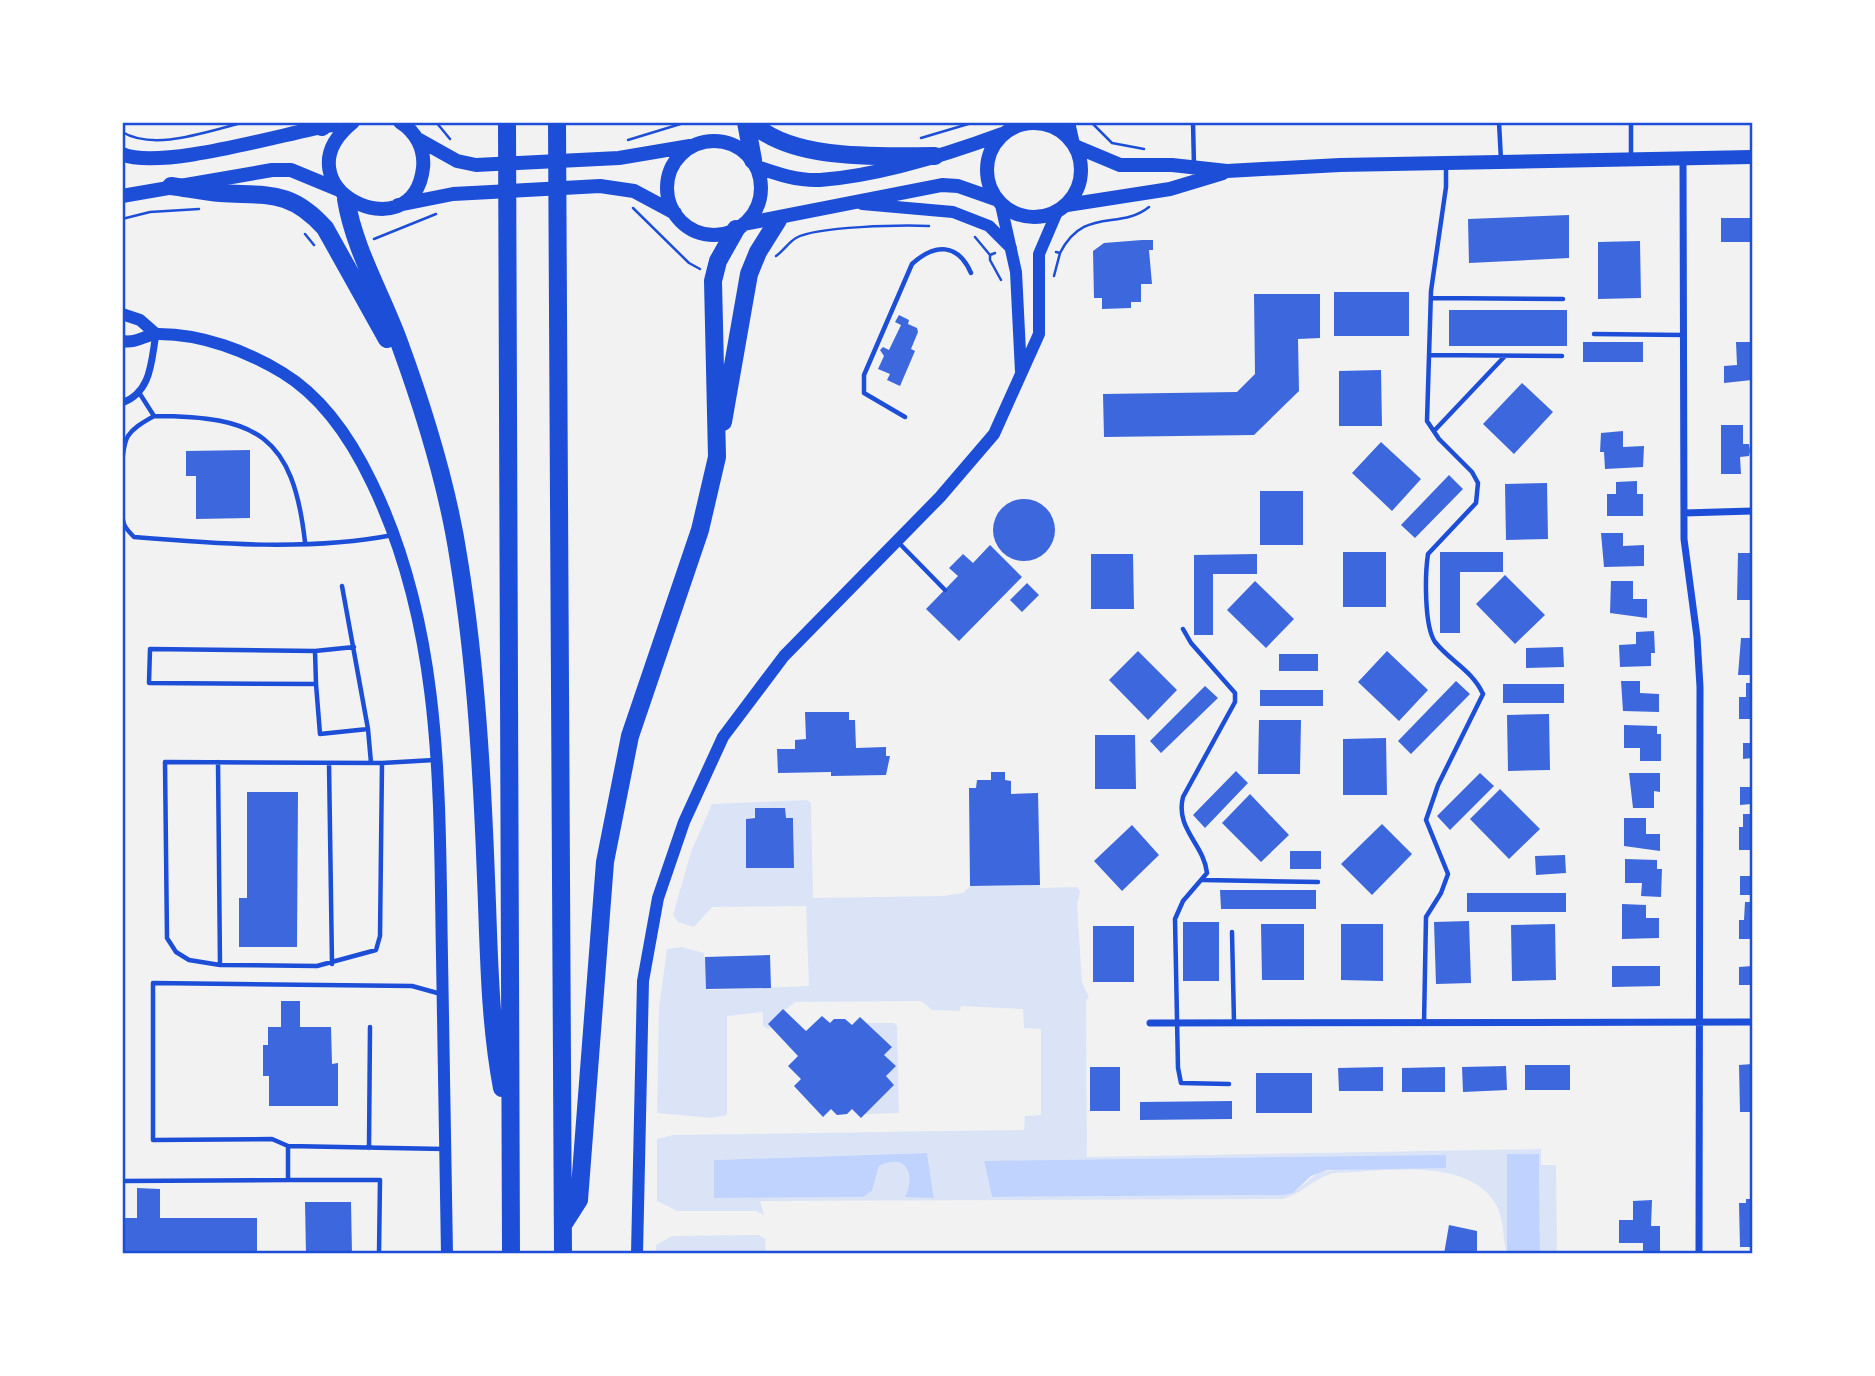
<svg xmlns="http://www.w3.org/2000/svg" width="1875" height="1376" font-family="'Libre Baskerville',serif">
	<rect width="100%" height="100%" fill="#f2f2f2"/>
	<path fill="#dbe4f7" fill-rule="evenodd" d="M807,800L811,803L813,898L943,896L963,893L970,886L1040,885V888L1077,887L1080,891L1077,905L1082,982L1089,998L1086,1000L1087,1157L1541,1149V1165H1556L1557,1253H1540L1539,1154H1507V1253C1502,1239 1505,1219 1495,1203C1466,1156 1383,1172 1334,1173C1312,1179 1302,1194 1282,1199L760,1201L764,1215L756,1211H677L657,1201V1139L673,1135L1024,1130L1025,1116L1041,1115V1029L1024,1028L1023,1009L961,1006L960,1011L932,1010L921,1001L795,1002L768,1024L771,1027L768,1029L763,1026V1012L727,1016V1115L712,1118L657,1113L659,1007L667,949L682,947L704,953L708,990L809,986L806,906L712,907L694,927L678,922L673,915L691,852L712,804ZM785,808V819H794V868H746V819ZM927,1153L934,1197H905C916,1175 905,1152 879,1166L872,1191L863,1197L714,1198V1160ZM1446,1156L1319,1172L1293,1193L1285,1195L992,1197L984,1162Z
		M866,1023H894L897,1026L899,1113L865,1114L894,1085L886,1076L896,1066L884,1055L892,1046Z
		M759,1235L765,1239L766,1253H656V1245L672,1236Z"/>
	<path fill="#bfd3fe" d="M927,1153L934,1198L905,1197C916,1175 906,1152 879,1166L872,1191L863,1197L714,1198V1160Z
		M1507,1154H1539L1540,1253H1507Z
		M1446,1155V1168L1327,1170L1311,1176L1293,1193L1285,1195L992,1197L984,1161Z"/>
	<path fill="#3d67dc" d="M1569,215V258L1469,263L1468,219Z
		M1721,218H1752V242H1721Z
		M1142,240H1153V250H1149L1152,284H1141V302H1131V308L1102,309V298H1094L1093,251L1104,243Z
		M1640,241L1641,298L1598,299V242Z
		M1334,292H1409V336H1334Z
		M1254,294H1320V338L1298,339L1299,391L1254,435L1104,437L1103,394L1237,392L1255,374Z
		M1449,310H1567V346H1449Z
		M899,315L909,320L908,324L917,328L918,332L911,349L915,351L900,386L887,380L890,374L878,369L884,356L880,350L883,347L889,350L901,325L895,322Z
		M1583,342H1643V362H1583Z
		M1736,342H1752V380L1724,383V366L1737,365Z
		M1381,370L1382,426H1339V371Z
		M1522,383L1553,412L1514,454L1483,424Z
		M1721,425H1743V444H1749L1750,451L1749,456L1740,457L1741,474H1721Z
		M1623,431V447L1644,446L1643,467L1605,469L1604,452H1600L1601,433Z
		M1381,442L1421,479L1392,511L1352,473Z
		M250,450V518L196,519V476H186V451Z
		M1449,475L1463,489L1415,538L1401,525Z
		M1637,481V494H1643V516H1607V494H1616V482Z
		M1547,483L1548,539L1506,540L1505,484Z
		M1260,491H1303V545H1260Z
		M993 530a31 31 0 1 1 62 0a31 31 0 1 1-62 0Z
		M1601,533H1623V546L1644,545V566L1604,567Z
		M990,545L1022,577L959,641L926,609L958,576L949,568L963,554L973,563Z
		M1343,552H1386V607H1343Z
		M1440,552H1503V572H1460V633H1440Z
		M1738,553H1752V600H1737Z
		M1091,554H1133L1134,609H1091Z
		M1257,554V574H1213V635H1194V555Z
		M1505,575L1545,615L1515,644L1476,604Z
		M1255,581L1294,619L1266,648L1227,610Z
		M1611,581H1633V599H1647V618L1610,613Z
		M1027,583L1039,595L1022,612L1010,600Z
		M1654,631L1655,653H1651V666L1620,667L1619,645L1636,644V632Z
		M1741,638H1752V675H1738Z
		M1563,647L1564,667L1526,668V648Z
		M1138,651L1177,690L1148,720L1109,680Z
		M1387,651L1428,690L1399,721L1358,682Z
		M1279,654H1318V671H1279Z
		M1456,681L1470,694L1411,754L1398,741Z
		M1621,681H1640V693L1659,694V712L1623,711Z
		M1746,683H1752V719H1739V697H1746Z
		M1503,684H1564V703H1503Z
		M1205,686L1218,698L1161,753L1150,741Z
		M1260,690H1323V706H1260Z
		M805,712H849V720H855L856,748L886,747V756H890L886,775L831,776V772L778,773L777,749H795V740L806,739Z
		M1549,714L1550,770L1508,771L1507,715Z
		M1259,720H1301L1300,774H1258Z
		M1624,725L1657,726V734H1661V761H1640V748H1624Z
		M1095,735H1135L1136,789H1095Z
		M1386,738L1387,795H1343V739Z
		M1743,743H1752V758L1743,759Z
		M1236,771L1248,783L1205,828L1193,815Z
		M991,772H1005V780L1011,781V794L1038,793L1040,885L970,886L969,788H976L977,780H991Z
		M1480,773L1494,786L1450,830L1437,816Z
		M1629,773H1660V792L1654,791V808H1633Z
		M1740,787H1752V804L1740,805Z
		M1500,789L1540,829L1509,859L1470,819Z
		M247,792H298L297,947H239V898H247Z
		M1250,794L1289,835L1261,862L1222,823Z
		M755,808H785L786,818H793L794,868H746V819L755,818Z
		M1743,814H1752V850H1739V827H1743Z
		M1624,818H1646V834H1660V851L1624,846Z
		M1382,824L1412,854L1372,895L1341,864Z
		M1132,825L1159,855L1122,891L1094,861Z
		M1290,851H1321V869H1290Z
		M1565,855L1566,873L1536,875L1535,856Z
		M1625,859L1657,860V869H1662L1661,897L1641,896L1642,883H1625Z
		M1740,876H1752V895H1740Z
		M1220,890H1316V909H1221Z
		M1467,893H1566V912H1467Z
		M1745,902H1752V939H1739V920H1744Z
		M1622,904L1646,905V918H1659V938L1622,939Z
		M1469,921L1471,983L1436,984L1434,922Z
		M1183,922H1219V981H1183Z
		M1261,924H1304V980H1262Z
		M1341,924H1383V981L1341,980Z
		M1555,924L1556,980L1512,981L1511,925Z
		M1093,926H1134V982H1093Z
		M770,955L771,988L706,989L705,957Z
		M1612,966H1660V986L1612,987Z
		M1752,966V985H1739V967Z
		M281,1001H300V1027H331L332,1064L338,1063V1106H269V1076H263V1045H268V1027H281Z
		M783,1009L806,1031L822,1016L830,1023L834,1019H845L852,1025L860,1017L892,1047L884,1055L896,1066L886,1076L894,1085L861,1118L852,1109L847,1114L837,1115L831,1109L823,1117L794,1086L801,1079L788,1066L798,1056L768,1024Z
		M1752,1064V1112H1740L1739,1065Z
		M1525,1065H1570V1090H1525Z
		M1506,1066L1507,1090L1463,1092L1462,1067Z
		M1090,1067H1120V1111H1090Z
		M1383,1067V1091H1339L1338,1068Z
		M1445,1067V1092H1402V1068Z
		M1256,1073H1312V1113H1256Z
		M1232,1101V1119L1140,1120V1102Z
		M137,1188L160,1189V1218H257V1254H122V1218H137Z
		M1746,1199H1752V1247H1740L1739,1203H1746Z
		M1652,1200L1651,1226H1660V1254H1643V1243H1619V1220H1633V1201Z
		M305,1202H351L352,1254H306Z
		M1449,1225L1477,1231V1254H1444Z"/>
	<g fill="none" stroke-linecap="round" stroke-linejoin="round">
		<path stroke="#1d4ed8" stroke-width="2.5" d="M436,122L450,139
			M1091,122L1112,143L1144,149
			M122,132C156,152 210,130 246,122
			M921,138L975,122
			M628,140L687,122
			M633,208L689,263L700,269
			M122,219L150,212L199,209
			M305,234L314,245
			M975,237L990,255L995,253
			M374,239L436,214
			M1056,252L1060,253C1084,206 1119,231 1149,207
			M990,255V260L1001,280
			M776,256C783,251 789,242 796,238C817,226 903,225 929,226
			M1054,276L1060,253"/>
		<path stroke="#1d4ed8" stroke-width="4.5" d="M1193,122L1194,166
			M1499,122L1501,160
			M1631,122V155
			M1431,298L1563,299
			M1594,334L1683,335
			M1429,355L1562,356
			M140,394L154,416C144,422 134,427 128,436C120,450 119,508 124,524C126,529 130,533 134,537C218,544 310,551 393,535
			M154,416C258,416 293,436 305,542
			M905,417L864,393V375L912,264C935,243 958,243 971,273
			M1434,431L1505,356
			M899,543L945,590
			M342,586L368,729L371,763
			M1183,629L1191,643L1235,693V702L1183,797C1175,829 1204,844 1207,873L1183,901L1175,919L1178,1068L1181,1083L1229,1084
			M315,651L150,649L149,683L316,684L320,734L368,729
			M316,684L315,651L354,647
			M218,762L220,965
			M329,763L332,964
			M382,763L380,936L376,950L317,966L220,965L189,960L176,952L167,938L165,762L382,763L434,760
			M1203,880L1318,882
			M1232,932L1234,1022
			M441,994L412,986L153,983V1140L272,1139L288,1146L444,1149
			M1424,1024L1426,917L1441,893L1448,874L1426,820L1438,785L1483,694C1472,670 1451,662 1435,642C1424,626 1425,574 1428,554L1476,503L1478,483L1472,472L1439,439L1427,421L1431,291L1446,187V164
			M288,1146V1180H380L379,1254
			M369,1148L370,1027
			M122,1181L288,1180"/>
		<path stroke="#1d4ed8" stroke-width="7" d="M1683,159L1684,539L1697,637L1700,687L1699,1254
			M122,403C152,392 151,361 156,334
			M1684,513L1752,511
			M1150,1023L1752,1022"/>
		<path stroke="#1d4ed8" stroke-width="12" d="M1069,122L1074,144
			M1012,128L1013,122
			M862,204L953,212L989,226L1011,248
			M1001,205L1016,272L1021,372
			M122,314L140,320L156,334
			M122,341C138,344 145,334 159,334C202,334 247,351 283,373C324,398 352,441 372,483C444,632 439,795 442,957C444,1056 445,1155 447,1254
			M637,1254L643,981L658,898L684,822L723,737L784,656L940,497L994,434L1039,334V254L1057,212"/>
		<path stroke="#1d4ed8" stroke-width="14" d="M353,122C274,186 413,255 423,168C425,149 416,132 400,122
			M987 170a47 47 0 1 1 94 0a47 47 0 1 1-94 0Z
			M416,138L457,161L476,165L619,158L690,146
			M667 188a47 47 0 1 1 94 0a47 47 0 1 1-94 0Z
			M1077,147L1120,165H1172L1227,171L1340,165L1752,157
			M122,154C161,171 285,133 332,125
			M757,167C777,174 798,181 820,180C876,176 948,154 1002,134
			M122,196L272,170H291L337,189
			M398,205L453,194L600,186L634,191L675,213
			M1067,205L1170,189L1223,173
			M744,224L942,185L958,186L995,199"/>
		<path stroke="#1d4ed8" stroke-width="18" d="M507,122L511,1254
			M557,122L563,1254
			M746,122L753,160
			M751,122C792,162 882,156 935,156
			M322,127L325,122
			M171,186C187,188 204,192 220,193C267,196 290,189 325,228L387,339
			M346,199C354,249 382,295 399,342C425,413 448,487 459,561C476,666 482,772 486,878C489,948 489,1019 502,1088
			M723,422L749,274L758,252L778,220
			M563,1225L579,1200L605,862L630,736L700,530L717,457L713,281L718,261L736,229"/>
	</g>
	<rect width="1875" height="1376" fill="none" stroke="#ffffff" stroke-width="248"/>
	<rect x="124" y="124" width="1627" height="1128" fill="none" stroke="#1d4ed8" stroke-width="2.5"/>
</svg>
